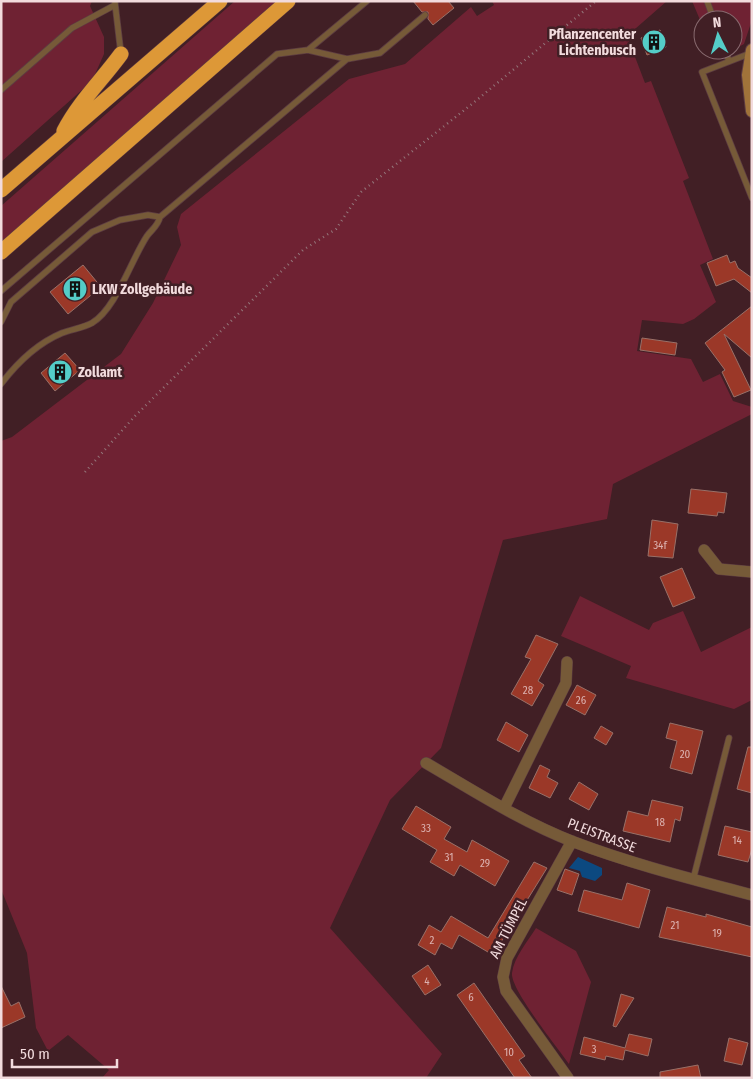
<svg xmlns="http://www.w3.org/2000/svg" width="753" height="1079" font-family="'Fira Sans Condensed',sans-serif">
	<rect width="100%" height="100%" fill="#411f25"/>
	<path fill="#6f2233" d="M1,1H92L90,6L104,37V54L92,81L1,162Z
		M235,1H277L1,243V206Z
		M492,1H667L627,36L645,83L651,81L689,178L683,181L713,259L700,265L716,302L694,319L683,324L642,320L637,351L691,359L703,382L720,374L733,401L752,407V414L613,484L607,519L503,540L441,748L390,800L330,928L442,1054L426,1078H102L109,1070L68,1035L48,1051L36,1028L27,953L1,889V441L12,437L121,354L153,303L181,245L177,227L181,214L349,79L405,64L471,7L477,16L494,5Z
		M692,1H752V20L744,44L733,50V20H703V27Z
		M580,596L649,630L653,623L683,611L701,652L752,627V700L734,709L626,678L631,666L561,636Z
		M536,928L576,951L591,982L569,1064C557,1047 510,989 512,973C514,957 528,941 536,928Z"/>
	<path fill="#0c4980" d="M578,857L602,868V875L595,881L582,877L580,871L569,868Z"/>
	<path fill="#9b3828" stroke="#987068" d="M413,1H448L454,8L433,25L428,19V12H422Z
		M660,30L666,47L647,55L641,38Z
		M727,255L730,263L735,261L738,268L752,278V293L734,279L716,286L707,263Z
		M83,265L101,287L68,314L50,292Z
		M752,306V358L724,334L751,390L734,397L722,372L725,370L705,343Z
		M642,338L677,343L675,355L640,350Z
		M65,353L80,370L55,391L41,373Z
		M691,489L727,493L724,513L718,512L717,516L688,513Z
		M652,520L678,524L673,558L648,556Z
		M682,568L695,598L673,607L660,577Z
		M536,635L558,644L538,681L544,685L532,706L511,694L531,659L525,657Z
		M577,685L596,695L585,715L566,705Z
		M506,722L528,735L519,752L497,740Z
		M670,723L703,731L692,774L670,768L677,741L666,738Z
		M601,726L613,733L606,745L594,738Z
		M748,747H752V793L737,789Z
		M540,765L550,770L547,777L558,783L550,798L529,788Z
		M579,782L598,794L589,810L569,799Z
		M652,800L683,807L680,821L675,819L670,842L623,831L628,811L648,816Z
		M416,806L451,827L444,839L467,852L472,840L509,861L495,886L460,865L454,876L430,862L437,850L402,829Z
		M725,826L752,832V849L748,862L718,855Z
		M534,862L547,868L493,955L459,935L452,949L441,943L435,955L418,945L429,925L441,932L451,916L488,938Z
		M565,869L579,874L572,895L557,890Z
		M627,883L650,890L639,928L578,911L584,890L622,900Z
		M667,907L706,917V914L752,927V957L659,937Z
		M428,965L441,985L425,995L412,976Z
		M474,983L525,1056L519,1060L532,1078H515L457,995Z
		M1,986L11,1006L19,1002L25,1017L1,1028Z
		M621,994L634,998L616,1027L613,1026Z
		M629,1034L652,1039L648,1056L625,1050L623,1060L606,1056L605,1060L580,1054L584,1037L625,1048Z
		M729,1038L748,1043L742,1065L724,1061Z
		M698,1065L701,1078H660V1072Z"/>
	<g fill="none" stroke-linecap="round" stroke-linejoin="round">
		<defs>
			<path id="lane" d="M707,1L714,20
				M115,3L121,54
				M308,50L347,59
				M725,50L729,61
				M751,53L702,72L752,198
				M1,90L72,28L115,5
				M1,291L277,54L308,50L367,1
				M1,322L11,302L92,232L120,220L148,215L160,217
				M1,384C17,363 38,343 62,333C72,329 83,328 92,323C116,309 131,260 147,236C152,229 158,226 160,217L347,59L380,53L425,15
				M693,880L729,738"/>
			<path id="street" d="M704,550L719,569L752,572
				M426,763C474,791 522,822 574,842C632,864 692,879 752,895
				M504,808L566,683L567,662
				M568,1078L506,991L503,977L507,958L572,841"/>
			<path id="secondary" d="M752,50L748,75L752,111"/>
			<path id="highway" d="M64,131C79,102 102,80 121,54
				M1,190L220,1
				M1,252L288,1"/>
		</defs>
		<use href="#lane" stroke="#5d3d42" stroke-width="7"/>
		<use href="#street" stroke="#5d3d42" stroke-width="12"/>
		<use href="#secondary" stroke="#5d3d42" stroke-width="14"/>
		<use href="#highway" stroke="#5d3d42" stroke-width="16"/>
		<path stroke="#94777b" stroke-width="2.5" stroke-dasharray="1 4" stroke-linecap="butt" d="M85,472L135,416L303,250L336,229L361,192L472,104L596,1"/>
		<use href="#lane" stroke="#765a38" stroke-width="5.5"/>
		<use href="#street" stroke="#765a38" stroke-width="11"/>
		<use href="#secondary" stroke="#a0733a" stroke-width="12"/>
		<use href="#highway" stroke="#dd9837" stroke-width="15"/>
	</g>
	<defs>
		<symbol id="building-disc" viewBox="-11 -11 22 22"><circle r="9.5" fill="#54cdc8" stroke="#411f25"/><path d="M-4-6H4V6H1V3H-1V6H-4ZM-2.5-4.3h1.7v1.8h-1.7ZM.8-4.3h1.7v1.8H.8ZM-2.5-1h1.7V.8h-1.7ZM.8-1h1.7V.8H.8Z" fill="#111"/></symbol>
	</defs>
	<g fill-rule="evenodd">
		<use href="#building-disc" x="640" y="28" width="28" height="28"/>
		<use href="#building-disc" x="61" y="275" width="28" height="28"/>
		<use href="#building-disc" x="46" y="358" width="28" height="28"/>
	</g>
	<g text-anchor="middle" stroke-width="5" stroke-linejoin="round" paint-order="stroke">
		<g font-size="11" fill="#dcb2b0">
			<text x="660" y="549">34f</text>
			<text x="528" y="694">28</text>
			<text x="581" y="704">26</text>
			<text x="685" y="758">20</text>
			<text x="660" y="826">18</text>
			<text x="426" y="832">33</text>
			<text x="737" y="844">14</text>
			<text x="449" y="861">31</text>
			<text x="485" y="867">29</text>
			<text x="675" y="929">21</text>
			<text x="717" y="937">19</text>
			<text x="432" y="944">2</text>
			<text x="427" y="985">4</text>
			<text x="471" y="1001">6</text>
			<text x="594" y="1053">3</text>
			<text x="509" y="1056">10</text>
		</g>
		<g font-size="14" font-weight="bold" fill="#f2dbdd" stroke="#411f25" text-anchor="start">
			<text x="636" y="39" text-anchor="end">Pflanzencenter<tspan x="636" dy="16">Lichtenbusch</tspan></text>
			<text x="92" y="294">LKW Zollgebäude</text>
			<text x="78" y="377">Zollamt</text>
		</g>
		<g font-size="14" fill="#f2dbdd" stroke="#411f25">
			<text transform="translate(602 835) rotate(21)" y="5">PLEISTRASSE</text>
			<text transform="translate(508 928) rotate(-63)" y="5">AM TÜMPEL</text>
		</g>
	</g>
	<rect width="753" height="1079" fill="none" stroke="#f2dbdd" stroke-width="5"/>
	<g transform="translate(718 35) rotate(355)"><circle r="24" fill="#411f25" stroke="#886a6f"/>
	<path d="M0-4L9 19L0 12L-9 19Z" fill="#54cdc8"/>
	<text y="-8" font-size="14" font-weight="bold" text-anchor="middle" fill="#f2dbdd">N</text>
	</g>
	<path d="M12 1059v8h105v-8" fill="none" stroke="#f2dbdd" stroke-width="2.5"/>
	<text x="20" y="1059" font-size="15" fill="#f2dbdd" stroke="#411f25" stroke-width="4" paint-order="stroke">50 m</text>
</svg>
